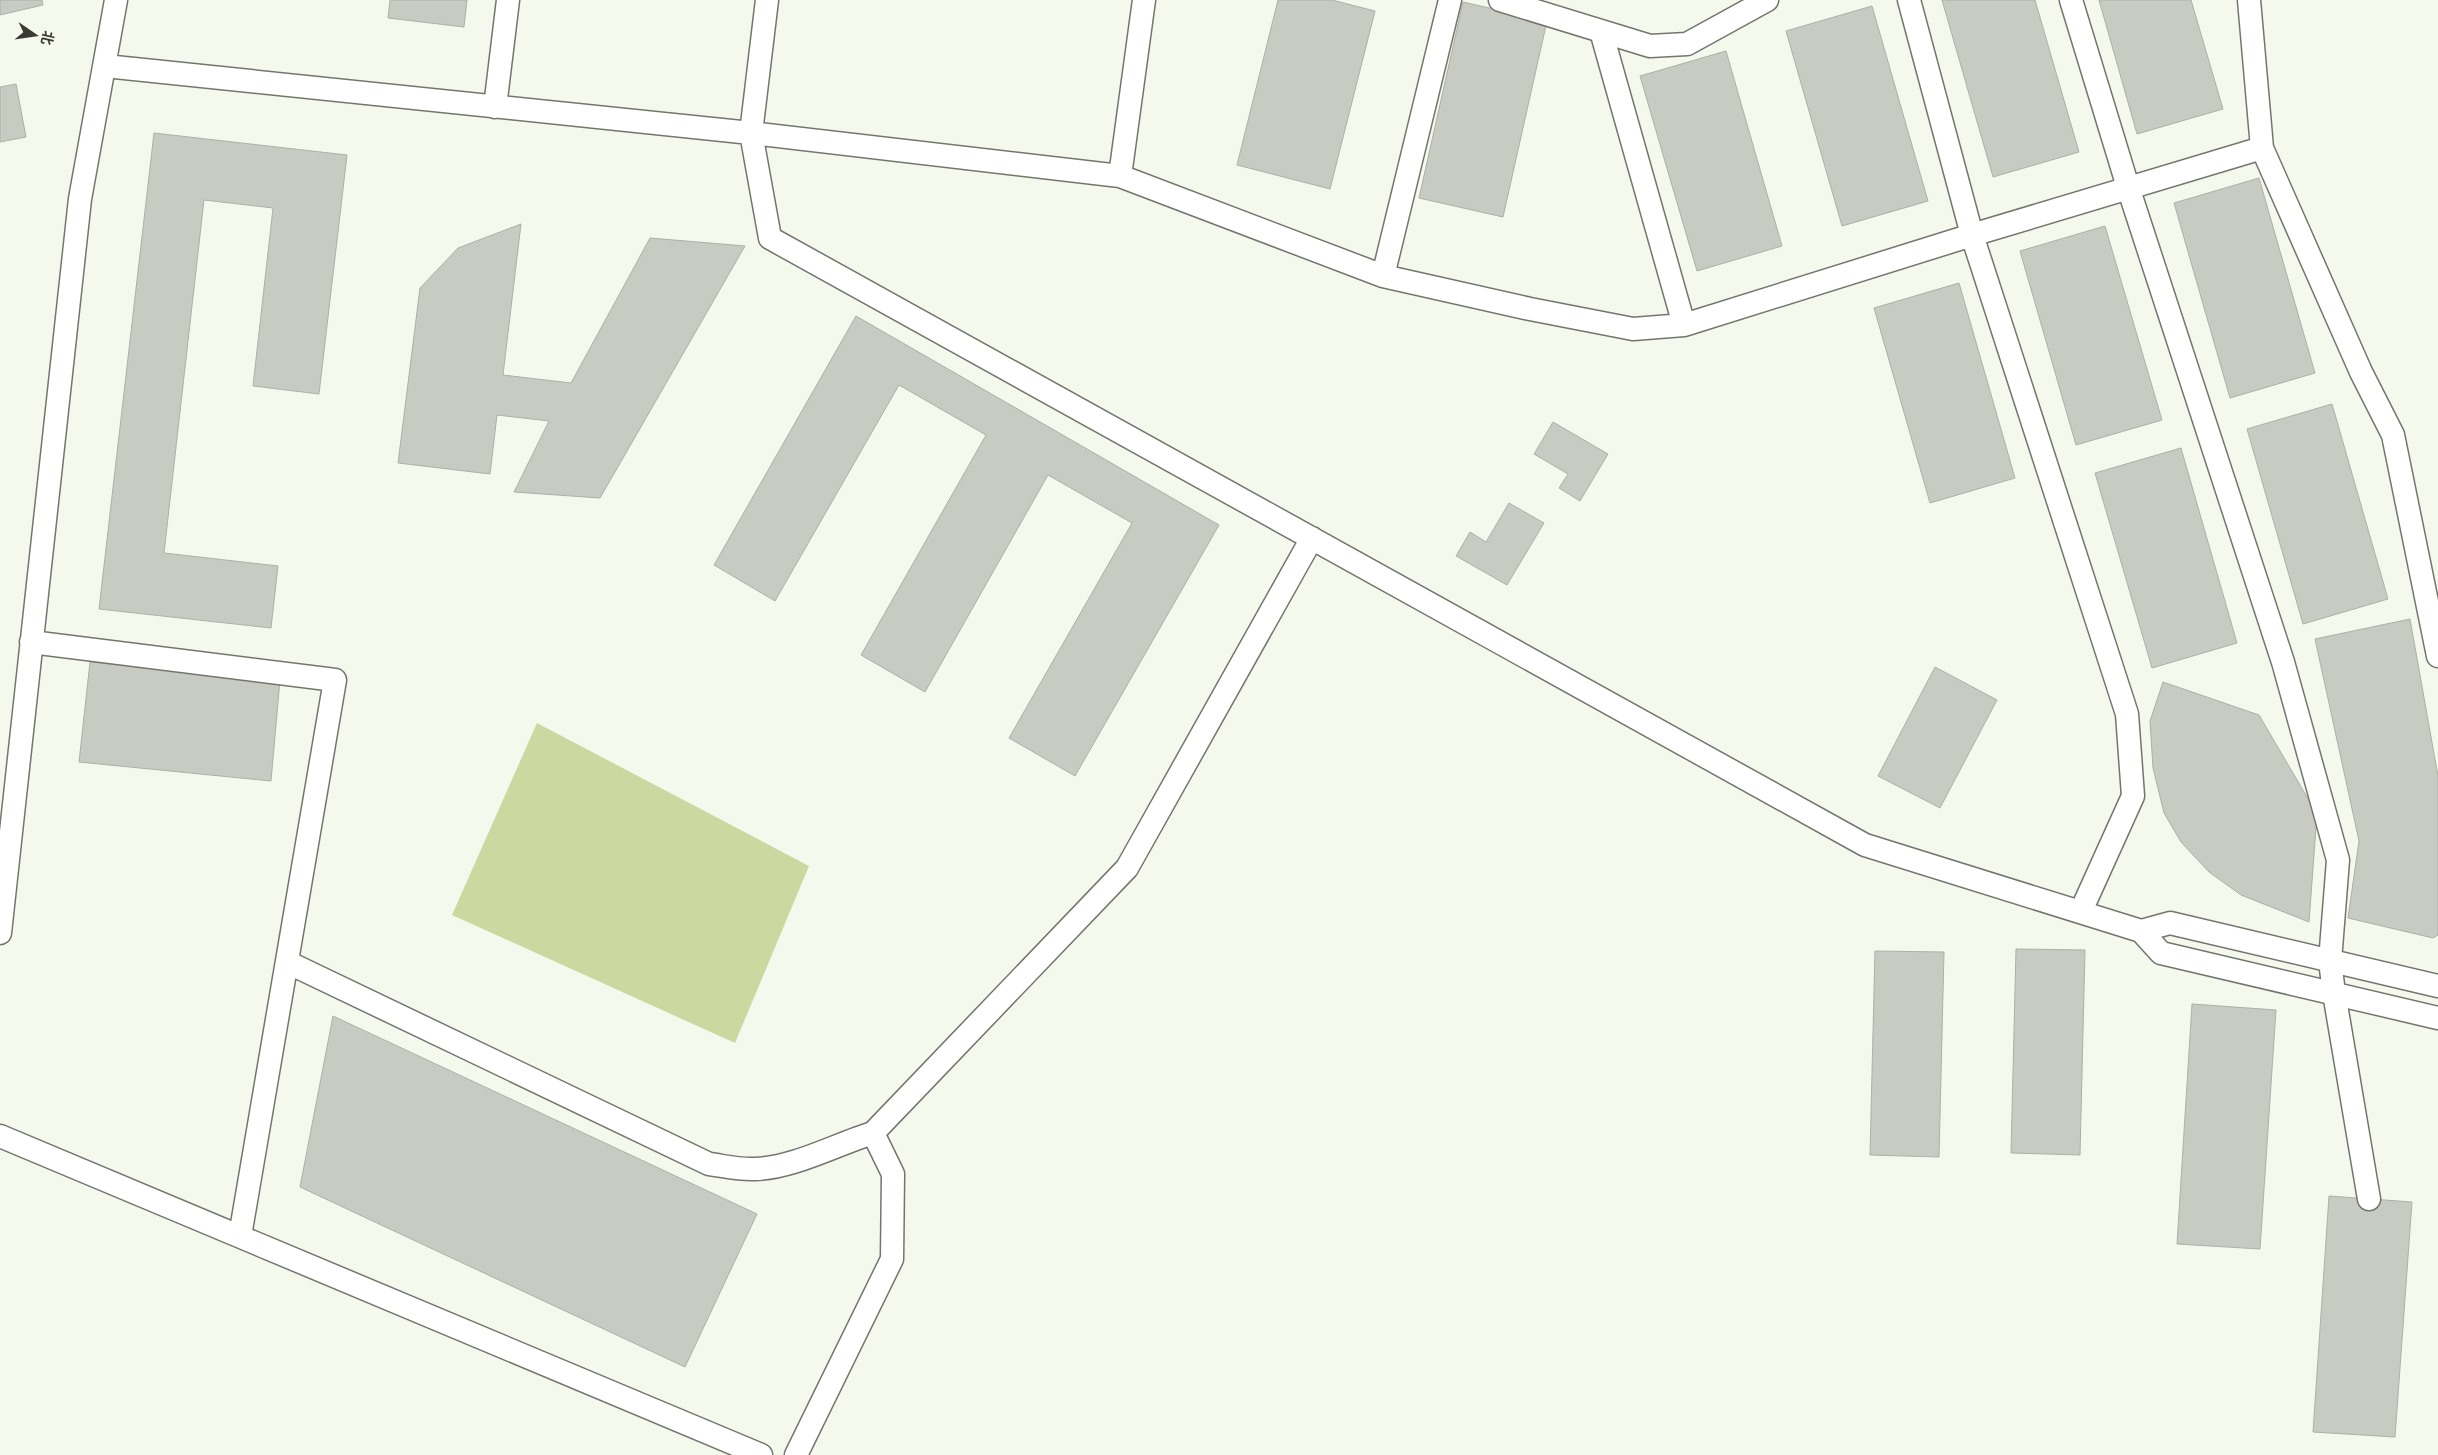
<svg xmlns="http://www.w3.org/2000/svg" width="2438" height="1455" font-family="Jost,'Noto Sans SC',sans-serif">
	<rect width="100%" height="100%" fill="#f5f8ed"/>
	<path fill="#cbd9a0" d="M537,723L809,866L735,1043L452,915Z"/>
	<path fill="#c8cbc1" stroke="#adb0a6" d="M0,0H42L43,5L0,15Z
		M390,0H467L464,27L388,18Z
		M1278,0H1332L1375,11L1330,189L1237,165Z
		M1942,0H2035L2079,152L1993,177Z
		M2099,0H2191L2223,109L2137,134Z
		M1463,2L1547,21L1503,217L1419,198Z
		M1872,6L1928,201L1842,226L1786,31Z
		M1726,51L1782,246L1697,271L1640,76Z
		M16,84L26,137L0,142V87Z
		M154,133L347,155L319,394L253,386L273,208L204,200L164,553L278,566L271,628L99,609Z
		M2259,178L2315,373L2230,398L2174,203Z
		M521,224L503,375L571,383L650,238L745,246L600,498L514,492L549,421L497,415L490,474L398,463L420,288L458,248Z
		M2105,226L2162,420L2076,445L2020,251Z
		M1959,283L2015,478L1930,503L1874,308Z
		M856,316L1219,525L1075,776L1009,738L1132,523L1048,475L925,692L861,655L986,435L899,385L775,601L714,565Z
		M2332,404L2388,599L2303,624L2247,429Z
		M1553,422L1608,454L1580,501L1559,488L1568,474L1534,454Z
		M2181,448L2237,643L2152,668L2095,473Z
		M1509,503L1544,523L1507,585L1456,556L1470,532L1486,542Z
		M2410,619L2438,776V935L2433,938L2348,918L2359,841L2315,639Z
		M90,662L280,680L271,781L79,762Z
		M1935,667L1997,700L1940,808L1878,776Z
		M2163,682L2259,715L2317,814L2309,922L2241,895L2209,872L2181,842L2164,813L2153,768L2150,721Z
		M2016,949L2085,950L2080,1155L2011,1153Z
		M1875,951L1944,952L1939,1157L1870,1155Z
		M2192,1004L2276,1010L2260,1249L2177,1244Z
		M333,1016L757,1214L685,1367L300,1187Z
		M2329,1196L2412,1202L2395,1437L2313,1432Z"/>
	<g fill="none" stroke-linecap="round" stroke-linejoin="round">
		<defs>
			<path id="minor" d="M767,0L751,133L770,238L1865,845L2141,931L2170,923L2438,986
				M1500,0L1650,46L1687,44L1767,0
				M1909,0L1972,235L2127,714L2133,796L2081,911
				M2071,0L2128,187L2283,662L2338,860L2330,961L2334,993L2369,1199
				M2249,0L2262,148L2361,372L2393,435L2438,656
				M1601,31L1684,325
				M105,66L751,133L1120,176L1383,276L1530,309L1633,329L1684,325L1972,235L2262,148
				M495,107L508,0
				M1120,176L1144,0
				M1383,276L1450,0
				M31,642L335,680L240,1236
				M2141,931L2161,953L2438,1018
				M0,933L80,199L116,0
				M287,962L709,1164C724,1166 740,1170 755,1169C793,1168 837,1144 873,1133L1127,868L1312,538
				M0,1136L761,1455
				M796,1455L892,1259L893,1174L873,1133"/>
		</defs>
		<use href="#minor" stroke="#73766c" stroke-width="25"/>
		<use href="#minor" stroke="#fff" stroke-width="22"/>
	</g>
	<g transform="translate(35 35) rotate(103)" stroke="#f5f8ed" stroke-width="4" paint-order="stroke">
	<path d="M0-4L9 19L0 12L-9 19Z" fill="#393a36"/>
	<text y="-8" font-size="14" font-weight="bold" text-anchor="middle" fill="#393a36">北</text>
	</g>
</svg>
